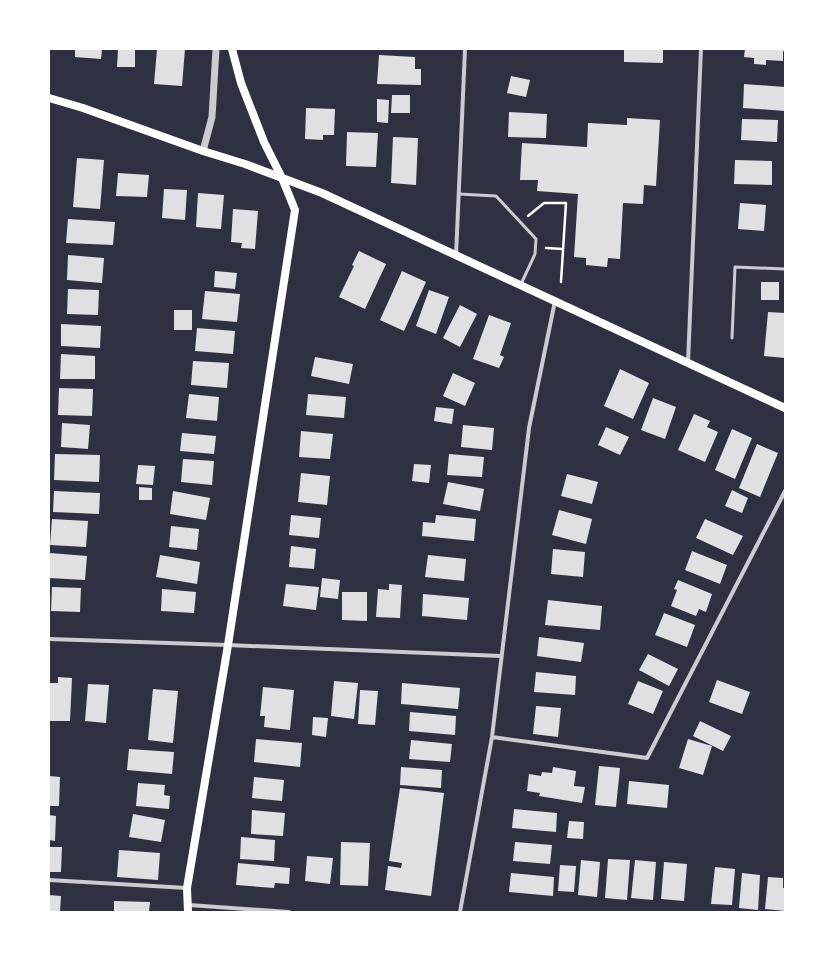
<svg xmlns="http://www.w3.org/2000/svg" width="834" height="961" font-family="Mulish,sans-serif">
	<rect width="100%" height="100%" fill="#2d3142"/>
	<path fill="#e0e0e3" d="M75,49H102L101,59L75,57Z
		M118,49H135V67H117Z
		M157,49H185L182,86L154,84Z
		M624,49H663V63L624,62Z
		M745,49H785V52L783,51V61L766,60V65L754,64V58L744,57Z
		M379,55L415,57V69H421V85L377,84Z
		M511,76L530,80L526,97L507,93Z
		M744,84L785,87V111L743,108Z
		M392,95H410V113H391Z
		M377,99L389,100L388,123L377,122Z
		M306,108L335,109L334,135H323V140L305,139Z
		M509,112L547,114L546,138L508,137Z
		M627,118L660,120L656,186L644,185L643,204L623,203L620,259L608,258L607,267L586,265V258L574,257L578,194L537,191L538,180H520L522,143L587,147L588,123L627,125Z
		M742,119L778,120L777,142L741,140Z
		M347,132L378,133L376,167L346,166Z
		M393,137L418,138L416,185L391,183Z
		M77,158L104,160L100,209L73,207Z
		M735,160L772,161V185L734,184Z
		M118,173L149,175L147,197L116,196Z
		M164,189L187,190L185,220L162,218Z
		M198,193L224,195L221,229L196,227Z
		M740,203L766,205L764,231L738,229Z
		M233,209L258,211L255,249L241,248L242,243L231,242Z
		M68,219L115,222L113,245L66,243Z
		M359,251L386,264L365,309L339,297L354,266L352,265Z
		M68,255L104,258L102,283L67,280Z
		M215,271L237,273L235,289L214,287Z
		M402,271L426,282L404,331L380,320Z
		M761,282H779V300H761Z
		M68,289L99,290L98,315L67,314Z
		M429,290L449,297L436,334L416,326Z
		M205,291L240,294L237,322L202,319Z
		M460,305L477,314L460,347L443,338Z
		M174,310H192V330H174Z
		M768,312L785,313V358L764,356Z
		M489,315L511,323L500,355L504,357L499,368L473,359Z
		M61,324L101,326L100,348L61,346Z
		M197,328L235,331L233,354L195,351Z
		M61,354L95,356V379H60Z
		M315,357L353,364L349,384L311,376Z
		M193,361L229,363L227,388L191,385Z
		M620,369L649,383L633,419L604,406Z
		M453,373L475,383L465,406L443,396Z
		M59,388L93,389L92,416L58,415Z
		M189,394L219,397L217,421L186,418Z
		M308,394L346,397L344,418L306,415Z
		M653,398L676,407L665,439L641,430Z
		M436,407L454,409L452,424L434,421Z
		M694,414L710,421L707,427L718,432L705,462L678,450Z
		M62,423L90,425L88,449L61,447Z
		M463,425L494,428L492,450L461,447Z
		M606,427L629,437L620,455L598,445Z
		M732,429L752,438L735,479L715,470Z
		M301,431L333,434L330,459L299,457Z
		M182,433L216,436L214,454L180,451Z
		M757,444L778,453L760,497L739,488Z
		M55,454L100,455L99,482L54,480Z
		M449,454L484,457L482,477L447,475Z
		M183,459L214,461L212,485L181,482Z
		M414,464L431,465L429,483L412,481Z
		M138,465L155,466L153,485L136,484Z
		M301,473L330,476L327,505L298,502Z
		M567,474L598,482L592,504L561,496Z
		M448,482L484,489L480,511L443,504Z
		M139,487L152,488V500H139Z
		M732,490L748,498L742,513L725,506Z
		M54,491L100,493L99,514L53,512Z
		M173,491L210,498L206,520L170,514Z
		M559,510L592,519L586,544L552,535Z
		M291,515L321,518L319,538L289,535Z
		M436,515L476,519L474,541L422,536L423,522L435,523Z
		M52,519L88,521L86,547L50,545Z
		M705,519L743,536L733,555L696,538Z
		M171,526L199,529L197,550L169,547Z
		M291,546L316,549L314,569L289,567Z
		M553,549L585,552L583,577L551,574Z
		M692,551L727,565L720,584L685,570Z
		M50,553L87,556L85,580L49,578Z
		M160,555L200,562L197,584L156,577Z
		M428,555L466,559L464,581L425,577Z
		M322,578L340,580L338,599L320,597Z
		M678,580L712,594L706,612L699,609L696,616L671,606L677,590L674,589Z
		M286,584L319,587L316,610L283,606Z
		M389,584L402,585L400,618L376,617L378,589L389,590Z
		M52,587L81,588L80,612L51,611Z
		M162,589L196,592L194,613L161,611Z
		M342,592H367V621L342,620Z
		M423,594L469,598L467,620L422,616Z
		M548,600L602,606L600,630L545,625Z
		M664,613L695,625L687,647L655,635Z
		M539,637L584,643L581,662L537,656Z
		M648,654L678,669L669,686L639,670Z
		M536,672L576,676L575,695L534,692Z
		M58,677L72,678L70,721H49V683H58Z
		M717,680L750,692L742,714L709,702Z
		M334,681L358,683L354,719L331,716Z
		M638,681L663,691L653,714L628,704Z
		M402,683L460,688L458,709L401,704Z
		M88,684L109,685L106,723L85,721Z
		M263,687L294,690L290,730L264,727L265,716H260Z
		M153,689L178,691L173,743L148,740Z
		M360,690L378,691L375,725L358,724Z
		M536,706L561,708L558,737L533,734Z
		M410,712L456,716L455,735L409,731Z
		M313,717L328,718L326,737L312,735Z
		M700,721L731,736L723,751L693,736Z
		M256,739L302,743L300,767L254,762Z
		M688,739L712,746L703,775L679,768Z
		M411,740L452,744L450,762L409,759Z
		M129,749L174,752L172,774L127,770Z
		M599,766L620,768L616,807L595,805Z
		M401,767L442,770L441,788L400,785Z
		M553,767L576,771L574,786L585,787L582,803L539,796L540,793L527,791L529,774L541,776L542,772L552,773Z
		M49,776L60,777L59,806H49Z
		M254,777L284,780L282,801L252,798Z
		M629,781L669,785L667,808L627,804Z
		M138,783L165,785L164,795L170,796L169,809L136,806Z
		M400,788L444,793L431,896L385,890L388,866L401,868L402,863L389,861Z
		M514,809L557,813L556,832L512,828Z
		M252,810L285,813L283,836L251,834Z
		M133,814L165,820L161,842L129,837Z
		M49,815L56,816L55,841L49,840Z
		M569,821L584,822L583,839L567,838Z
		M241,837L275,840L274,861L240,859Z
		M341,842L370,843L368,886L340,885Z
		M515,842L552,845L550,864L513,861Z
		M49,847H62L61,872H49Z
		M119,850L160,853L158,880L117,877Z
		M307,856L333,858L330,884L305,881Z
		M608,859L630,860L627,900L605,898Z
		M581,860L600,862L597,897L578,895Z
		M635,860L656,862L653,900L631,898Z
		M664,862L687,864L684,901L661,899Z
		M238,863L290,868L289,884L275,883L274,888L236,885Z
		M560,865L576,866L574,892L558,891Z
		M715,867L735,869L732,905L711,904Z
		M511,873L554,877L553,896L509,892Z
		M742,873L760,875L758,910L739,908Z
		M768,877L783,878V888H785V911L765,909Z
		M49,895L61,896L60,912H49Z
		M114,901L150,902L149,912H114Z"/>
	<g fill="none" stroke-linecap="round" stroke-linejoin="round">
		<path stroke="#fff" stroke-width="2.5" d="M528,216L544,203H566L561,282
			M546,248L563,249"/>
		<path stroke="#caccd0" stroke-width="3" d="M459,194L496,196L536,239L535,254L521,284
			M732,338L735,267L785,269"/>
		<path stroke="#caccd0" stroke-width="4" d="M456,256L465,49
			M688,363L701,49
			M49,639L228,645L501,656
			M492,737L647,758L785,491
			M49,880L187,888
			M189,905L289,912
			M460,912L492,737L529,428L555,301"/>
		<path stroke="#caccd0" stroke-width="7" d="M203,151L212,117L216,49"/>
		<path stroke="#fff" stroke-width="8" d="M49,98L83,108L203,151L245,164L322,193L785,408
			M188,912L187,888L228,645L295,210L282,178L264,142L241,83L232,49"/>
	</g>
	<rect width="834" height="961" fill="none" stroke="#ffffff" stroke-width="100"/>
</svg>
